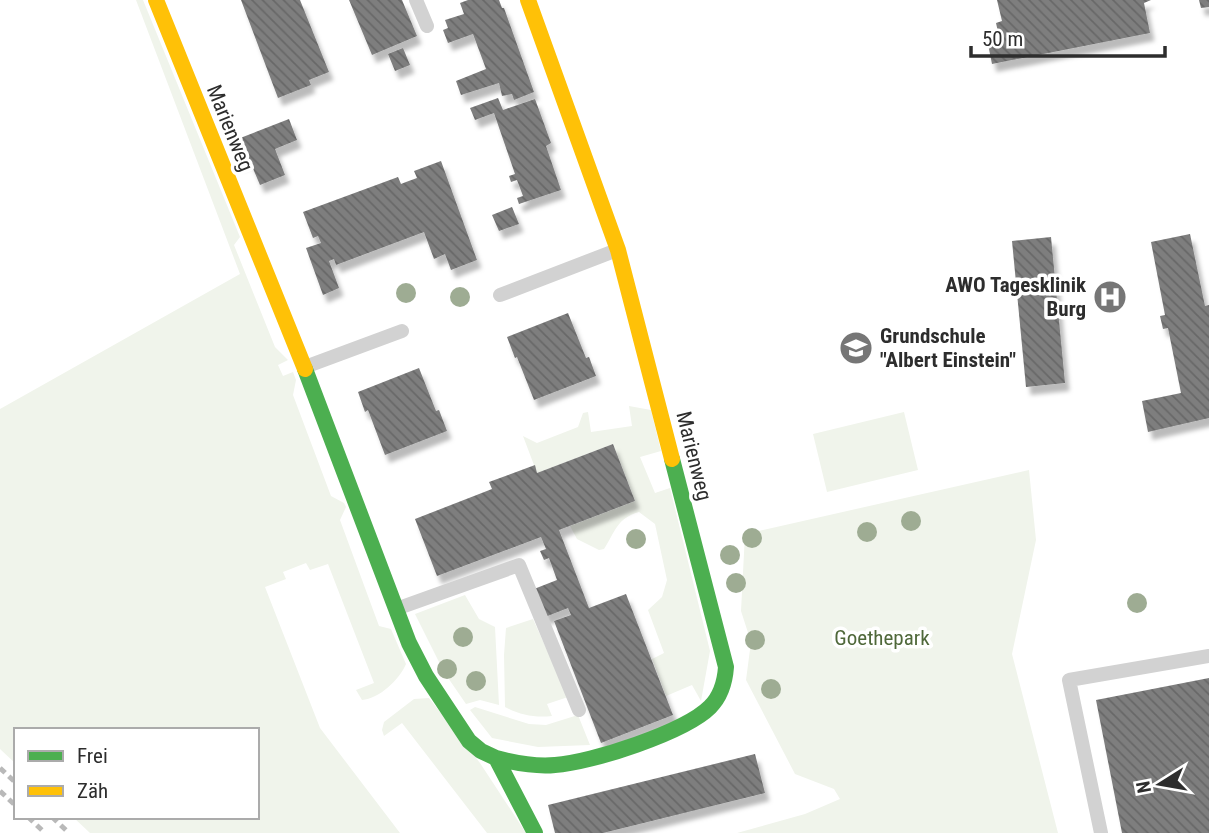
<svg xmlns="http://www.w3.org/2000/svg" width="1209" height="833" font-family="'Roboto Condensed',sans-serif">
	<defs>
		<pattern id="building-back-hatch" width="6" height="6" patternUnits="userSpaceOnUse" patternTransform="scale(1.75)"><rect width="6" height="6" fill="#7e7e7e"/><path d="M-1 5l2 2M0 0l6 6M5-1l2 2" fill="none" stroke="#686868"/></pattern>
		<filter id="shadow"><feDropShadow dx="4.5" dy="8" stdDeviation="2" flood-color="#0004"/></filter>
	</defs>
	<rect width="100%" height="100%" fill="#fff"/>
	<path fill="#f0f4eb" d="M136,0H143L240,237L234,245L275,347L288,360L278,365L283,376L293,372L296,380L293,395L331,496L344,503L346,507L340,520L379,626L391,629L406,664C400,679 379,699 362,700L356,690L374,683L328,564L310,570L306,563L283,572L286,579L265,587L320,728L400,833H90L73,817H257V730H16V764L0,749V409L240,274Z
		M629,406L651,410L661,451L640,457L655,493L670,488L710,651L701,701L692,685L666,696L652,659L664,653L648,610L662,597L667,580L655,524L639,512C616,519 616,531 604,549L599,550L577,539L570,526L635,501L613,444L537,473L523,436L537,443L578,427L583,413L588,412L591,432L632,426Z
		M904,412L918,470L827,492L813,434Z
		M1029,470L1036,540L1012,654L1058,833H737L805,814L840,799L834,789L795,774L746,680L751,642L741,611L745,534Z
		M465,595L479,619L495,627L499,705L480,700L466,704L444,672L415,614Z
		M533,619L568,697L547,704L552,716C535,718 520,715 505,707L504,655L506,628Z
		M429,698L480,763L526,833H487L402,723L384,736L382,730L384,722L414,699Z
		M475,707L529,724L546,725L578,715L590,745L538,747L492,738L470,710Z"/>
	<path fill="url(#building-back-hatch)" filter="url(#shadow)" d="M241,0H300L329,72L309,80L311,85L278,98Z
		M349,0H402L417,36L372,55Z
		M468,0H499L502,8H504L534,92L514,100L512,94L502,96L499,83L461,95L456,81L486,69L473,34L448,43L443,30L448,28L445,20L464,14L460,3Z
		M997,0H1151L1144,3L1150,33L992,64L986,34L998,32L996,23L1002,21Z
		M1199,0H1209V7L1201,8Z
		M403,48L410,65L395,71L388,54Z
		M498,98L503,110L535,99L551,143L546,146L561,190L519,204L517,198L523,196L517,180L511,182L509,176L515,174L494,113L475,120L470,108Z
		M289,119L297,140L275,149L285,175L260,185L249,159L238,163L230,142Z
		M441,161L477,260L451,270L445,254L434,259L424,232L336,265L334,259L329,261L339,288L323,295L306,248L321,243L318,236L313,238L303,212L398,177L401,184L406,182L417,178L414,171Z
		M512,207L519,224L499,231L492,215Z
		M1190,234L1205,306L1209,305V418L1148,432L1142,401L1181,393L1168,328L1163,329L1160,316L1165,315L1151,242Z
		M1051,237L1065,383L1026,387L1012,241Z
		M568,313L586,358L589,357L596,376L534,400L517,357L515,358L507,337Z
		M419,368L436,411L439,410L447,431L385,455L368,410L365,412L358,392Z
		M613,444L635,501L559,530L589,608L626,594L673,715L601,743L554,621L571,615L568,608L545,617L534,589L557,580L549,558L544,560L540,551L546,549L541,537L437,576L415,519L492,489L489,482L535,465L537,473Z
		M1209,678V833H1122L1096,700Z
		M755,754L765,793L603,833H555L548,805Z"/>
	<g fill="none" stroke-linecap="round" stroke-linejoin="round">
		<path stroke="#d2d2d2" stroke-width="14" d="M416,0L427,26
			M500,295L617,250
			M305,367L402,331
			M396,609L519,565L579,710
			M1101,833L1069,680L1209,656"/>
		<path stroke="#4caf50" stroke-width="16" d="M305,369L409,643L426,676L469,741L481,751L496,758L535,833
			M496,758C515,763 535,767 555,765C591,763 685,732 710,707C721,696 725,681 726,667L672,459"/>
		<path stroke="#ffc107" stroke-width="16" d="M156,0L305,369
			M528,0L618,250L672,459"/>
		<path stroke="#b9b9b9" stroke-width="5" stroke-dasharray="7 5" stroke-linecap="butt" d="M0,768L16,783
			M0,791L16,806
			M28,817L45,833
			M52,817L69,833"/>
	</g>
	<g fill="#9eac93">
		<circle cx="406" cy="293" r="10"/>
		<circle cx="460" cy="297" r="10"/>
		<circle cx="911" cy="521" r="10"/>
		<circle cx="867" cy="532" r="10"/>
		<circle cx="752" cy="538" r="10"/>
		<circle cx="636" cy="539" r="10"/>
		<circle cx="730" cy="555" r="10"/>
		<circle cx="736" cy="583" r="10"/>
		<circle cx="1137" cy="603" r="10"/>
		<circle cx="463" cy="637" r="10"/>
		<circle cx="755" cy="640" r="10"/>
		<circle cx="447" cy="669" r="10"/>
		<circle cx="476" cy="681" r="10"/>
		<circle cx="771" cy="689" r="10"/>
	</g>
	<defs>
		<symbol id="hospital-disc" viewBox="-11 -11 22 22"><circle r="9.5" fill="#767676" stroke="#fff"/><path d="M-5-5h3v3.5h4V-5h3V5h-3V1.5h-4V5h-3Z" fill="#fff"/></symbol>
		<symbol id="school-disc" viewBox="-11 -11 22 22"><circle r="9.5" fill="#767676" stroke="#fff"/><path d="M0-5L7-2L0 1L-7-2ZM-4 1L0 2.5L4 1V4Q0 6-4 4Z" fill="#fff"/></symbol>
	</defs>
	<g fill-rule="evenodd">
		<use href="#hospital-disc" x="1091" y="278" width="38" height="38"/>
		<use href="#school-disc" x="837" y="329" width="38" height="38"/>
	</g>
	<g text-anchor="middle" stroke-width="7" stroke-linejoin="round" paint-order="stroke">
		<g font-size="21" fill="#2d2d2d" stroke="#fff">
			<text transform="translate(230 128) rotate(68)" y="7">Marienweg</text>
			<text transform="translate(694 456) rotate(76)" y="7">Marienweg</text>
		</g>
		<g font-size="21" font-weight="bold" fill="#2d2d2d" stroke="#fff" text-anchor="end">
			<text x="1086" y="292">AWO Tagesklinik<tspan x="1086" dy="24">Burg</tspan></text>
			<text x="880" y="343" text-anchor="start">Grundschule<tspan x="880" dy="24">"Albert Einstein"</tspan></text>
		</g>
		<g font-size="21" fill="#4f683a" stroke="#fff">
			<text x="882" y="645">Goethepark</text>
		</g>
	</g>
	<rect x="14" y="728" width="245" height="91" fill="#ffffff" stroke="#ababab" stroke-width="2"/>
	<rect x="28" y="751" width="35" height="10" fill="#4caf50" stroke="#ababab" stroke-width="2"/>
	<text x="77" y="763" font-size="21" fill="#2d2d2d">Frei</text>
	<rect x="28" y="786" width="35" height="10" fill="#ffc107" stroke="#ababab" stroke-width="2"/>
	<text x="77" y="798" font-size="21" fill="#2d2d2d">Zäh</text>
	<g transform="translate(1160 784) rotate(259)" stroke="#ffffff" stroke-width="5" paint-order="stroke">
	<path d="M0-5L12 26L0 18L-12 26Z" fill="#2d2d2d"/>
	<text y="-10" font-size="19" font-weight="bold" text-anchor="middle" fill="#2d2d2d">N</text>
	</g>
	<path d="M971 46v10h194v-10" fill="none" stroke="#2d2d2d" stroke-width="3.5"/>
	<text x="982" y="46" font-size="21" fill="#2d2d2d" stroke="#ffffff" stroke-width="5" paint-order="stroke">50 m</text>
</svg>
